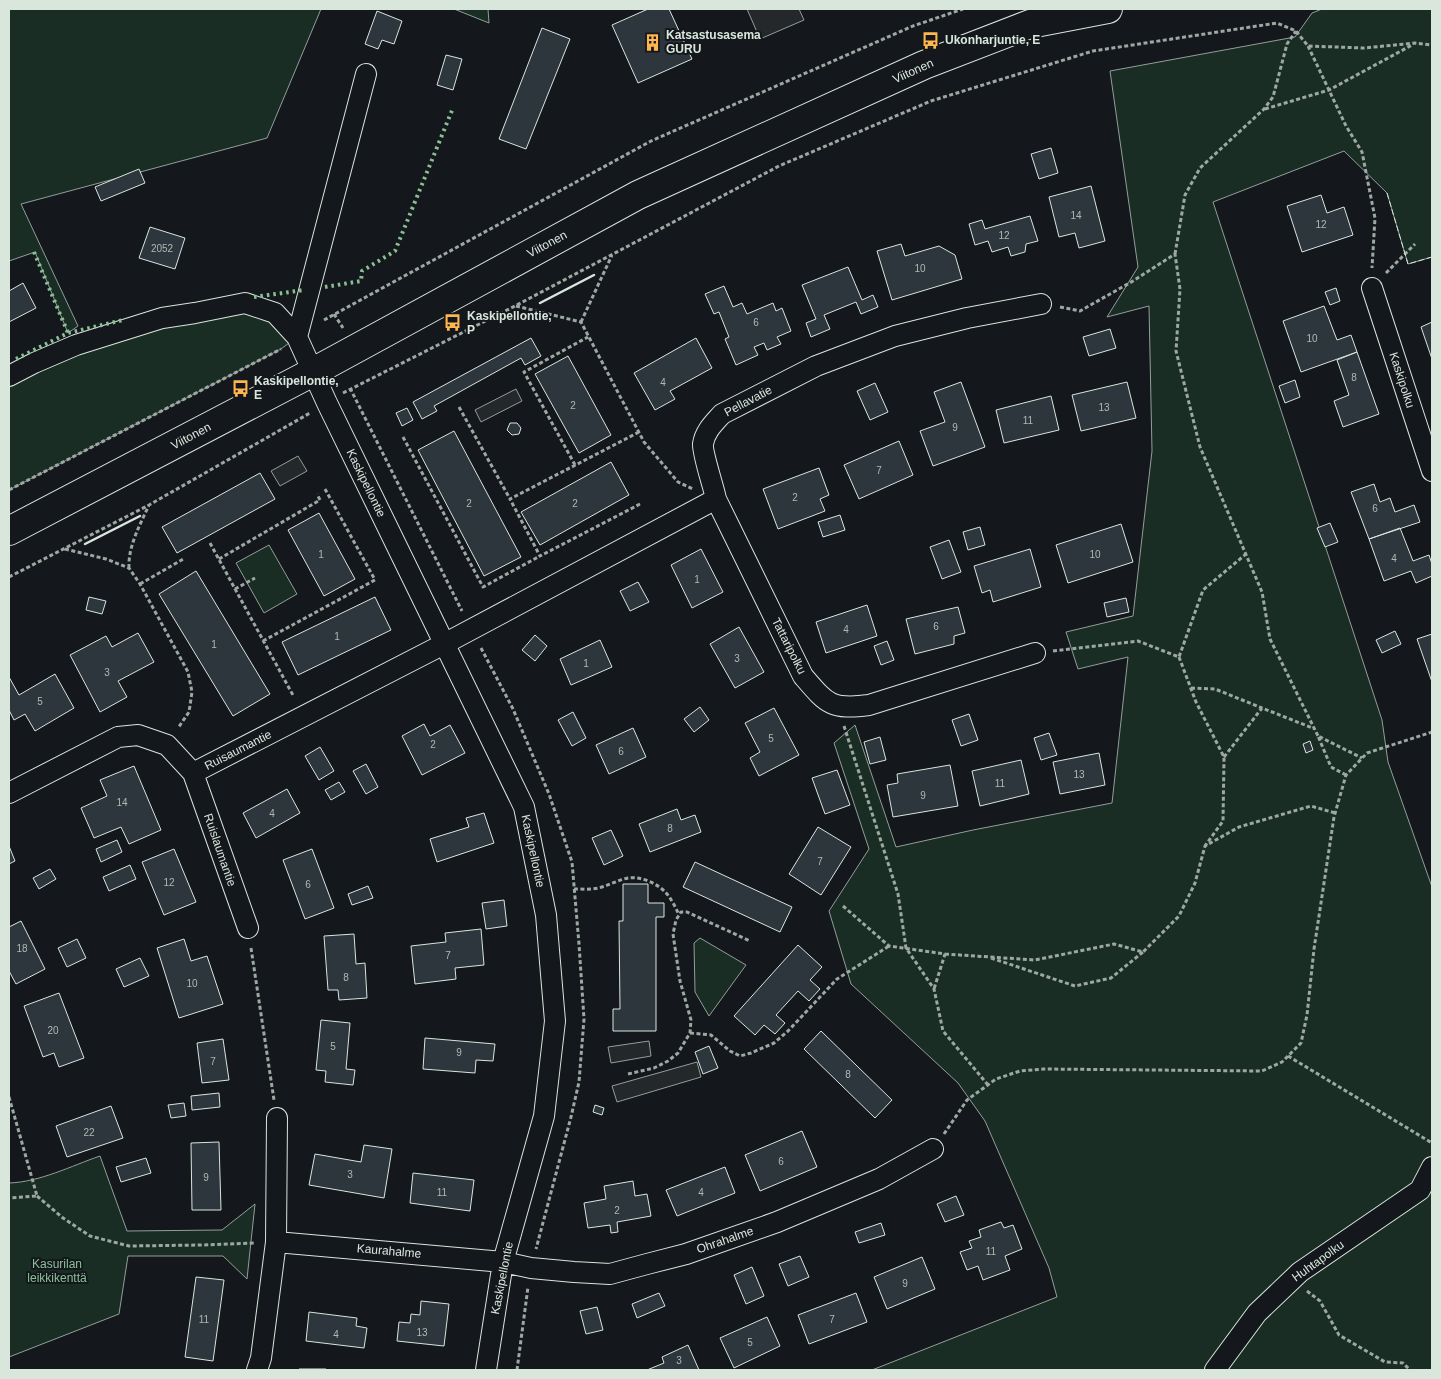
<svg xmlns="http://www.w3.org/2000/svg" width="1441" height="1379" font-family="Arial,sans-serif">
	<rect width="100%" height="100%" fill="#14181c"/>
	<path fill="#1a2d24" stroke="#939e99" d="M9,9H321L267,138L21,204L78,326L68,333L35,252L9,261Z
		M454,9H488L489,23Z
		M1322,9H1432V257L1408,264L1387,193L1344,151L1213,202L1382,720L1388,762L1432,887V1370H872L1057,1297L1049,1268L985,1121L958,1083L851,984L829,911L869,849L834,743L855,725L896,847L973,830L1112,803L1128,657L1078,669L1066,632L1133,616L1152,451L1149,306L1107,317L1138,267L1110,71L1295,37L1312,13Z
		M245,303L297,337L281,349L9,490V376L34,363Z
		M269,545L297,594L264,613L236,563Z
		M700,938L746,965L709,1016L695,992L694,943Z
		M100,1156L127,1231L222,1230L255,1204L247,1279L223,1256H128L119,1314L9,1357V1183C40,1182 71,1166 100,1156Z"/>
	<path fill="#24282b" stroke="#939e99" d="M747,9H799L804,20L760,39Z
		M516,389L522,401L481,422L475,410Z
		M298,456L307,471L280,486L271,471Z
		M649,1041L651,1056L611,1063L608,1047Z
		M697,1062L701,1077L617,1102L612,1086Z"/>
	<path fill="#2c363c" stroke="#d8e6dc" d="M648,9H669L692,59L638,83L612,25Z
		M377,11L402,21L394,44L382,40L378,49L365,44Z
		M542,28L570,39L526,149L499,139Z
		M446,55L462,59L453,90L437,85Z
		M1051,148L1058,173L1039,179L1031,154Z
		M139,169L145,183L101,201L95,187Z
		M1091,186L1105,241L1079,248L1075,233L1059,237L1049,197Z
		M1321,195L1327,213L1344,207L1353,235L1302,252L1287,206Z
		M1030,216L1038,241L1026,244L1025,252L1011,256L1008,247L992,252L988,241L975,245L969,224L982,220L985,229Z
		M150,227L185,238L175,269L139,258Z
		M901,244L905,256L939,246L955,255L962,279L892,300L877,251Z
		M848,267L862,300L873,295L878,307L861,314L856,302L824,315L830,329L811,337L806,323L816,319L802,285Z
		M23,283L36,308L9,322V291Z
		M724,286L733,307L742,303L747,314L773,303L776,311L782,308L791,331L777,337L781,344L767,350L764,343L754,347L758,355L736,365L725,339L729,337L719,312L714,314L705,294Z
		M1336,288L1340,301L1330,305L1325,292Z
		M1324,306L1337,340L1351,335L1357,352L1301,372L1283,321Z
		M1432,322V359L1421,327Z
		M1110,329L1116,348L1089,356L1083,337Z
		M531,338L541,356L525,365L521,358L434,406L437,411L422,419L413,402Z
		M696,338L712,368L670,391L675,399L655,410L634,373Z
		M1357,352L1379,414L1343,427L1334,401L1349,395L1337,360Z
		M568,356L611,435L579,453L535,374Z
		M1295,380L1300,397L1285,403L1279,386Z
		M961,382L985,447L933,466L920,431L945,422L934,392Z
		M1127,382L1136,418L1081,431L1072,395Z
		M875,383L888,412L870,420L857,391Z
		M1051,396L1059,430L1004,443L996,410Z
		M407,408L413,420L402,426L396,413Z
		M510,423H517L521,428L519,434L512,435L507,430Z
		M454,431L521,557L484,576L418,450Z
		M899,441L913,475L859,499L844,465Z
		M611,462L629,495L540,545L521,512Z
		M819,468L829,495L820,499L825,511L778,529L763,489Z
		M260,473L275,499L177,553L162,527Z
		M1374,484L1380,502L1390,498L1395,512L1414,505L1420,522L1369,539L1351,492Z
		M319,513L355,579L324,596L288,530Z
		M840,515L845,530L823,537L818,522Z
		M1330,523L1338,542L1325,547L1317,528Z
		M1121,524L1133,562L1068,583L1056,545Z
		M980,527L985,545L968,550L963,532Z
		M1400,528L1413,561L1429,555L1432,564V576L1416,583L1411,571L1384,581L1369,539Z
		M949,540L961,572L942,579L930,547Z
		M701,549L723,592L692,608L671,565Z
		M1030,549L1041,587L993,602L990,590L982,593L974,566Z
		M196,571L270,694L233,716L159,594Z
		M638,582L649,602L630,611L620,591Z
		M89,597L106,601L102,614L86,610Z
		M375,597L391,630L298,675L282,642Z
		M1126,598L1129,612L1107,617L1104,603Z
		M867,605L877,636L826,653L816,622Z
		M958,607L965,633L954,636V644L915,654L906,619Z
		M739,627L764,672L735,688L710,644Z
		M1395,631L1401,644L1382,653L1376,640Z
		M138,633L154,662L118,681L127,697L100,712L70,655L106,636L112,647Z
		M1432,634V682L1417,639Z
		M535,635L547,646L535,661L522,650Z
		M600,640L612,667L571,685L560,659Z
		M887,641L894,660L881,665L874,646Z
		M55,674L74,708L35,731L25,714L14,720L9,710V677L19,695Z
		M700,707L709,720L694,732L684,719Z
		M774,708L799,755L759,776L750,758L760,752L745,723Z
		M573,712L586,738L572,746L558,720Z
		M969,714L978,740L961,746L952,720Z
		M424,724L430,736L450,725L465,753L422,775L402,736Z
		M633,728L646,757L609,774L596,745Z
		M1049,733L1057,755L1041,760L1034,738Z
		M880,737L886,760L870,764L864,742Z
		M1310,741L1313,750L1306,753L1303,744Z
		M320,747L334,771L319,780L305,756Z
		M1099,753L1105,785L1060,794L1053,762Z
		M1021,760L1029,794L980,806L972,771Z
		M366,764L378,787L366,794L353,771Z
		M950,765L958,806L893,817L887,785L898,783L897,774Z
		M134,766L161,830L129,844L121,827L94,838L81,808L107,796L100,780Z
		M837,770L850,805L825,814L812,778Z
		M339,782L345,792L331,800L325,790Z
		M287,789L300,813L256,838L243,813Z
		M677,809L681,820L695,815L701,832L650,852L639,824Z
		M484,813L494,843L437,862L430,839L469,827L466,818Z
		M818,827L851,847L821,895L789,874Z
		M611,830L623,856L604,865L592,838Z
		M117,840L122,852L101,862L96,849Z
		M9,846L15,861L9,864Z
		M174,849L196,902L164,915L142,862Z
		M312,849L334,908L305,919L283,860Z
		M695,862L792,907L780,932L683,887Z
		M130,865L136,879L109,891L103,877Z
		M50,869L56,879L39,889L33,878Z
		M623,884H648V903H664V917H656V1031H613V1009H620L619,921H623Z
		M368,886L373,898L352,905L348,894Z
		M504,900L507,926L486,929L482,903Z
		M21,921L45,969L16,984L9,971V927Z
		M481,929L484,965L455,968L456,979L415,984L411,946L446,942L445,933Z
		M354,934L356,964L365,963L367,998L339,1000L338,990H328L324,936Z
		M77,939L86,958L67,967L58,948Z
		M184,939L191,961L207,956L223,1004L179,1018L157,948Z
		M798,945L822,967L810,980L820,989L809,1001L798,991L776,1015L785,1023L775,1034L764,1025L755,1035L734,1016Z
		M140,958L149,976L124,987L116,969Z
		M59,993L84,1058L59,1067L54,1053L43,1057L24,1006Z
		M321,1020L350,1023L346,1069L355,1070L353,1085L325,1082L326,1071L316,1070Z
		M821,1031L892,1100L875,1118L804,1049Z
		M425,1038L495,1044L493,1061L476,1060L475,1073L423,1069Z
		M223,1039L229,1080L202,1083L197,1043Z
		M709,1046L718,1068L703,1074L695,1052Z
		M219,1093L220,1107L192,1110L191,1096Z
		M184,1103L186,1116L171,1118L168,1105Z
		M595,1105L604,1108L602,1115L593,1112Z
		M111,1106L123,1138L67,1157L56,1126Z
		M802,1131L817,1167L760,1191L745,1155Z
		M219,1142L221,1210H192L191,1143Z
		M364,1145L392,1149L384,1198L309,1185L315,1154L361,1162Z
		M146,1158L151,1173L121,1182L116,1167Z
		M725,1167L735,1193L677,1216L666,1190Z
		M413,1173L474,1180L470,1211L410,1203Z
		M633,1181L635,1196L647,1194L651,1216L617,1222L618,1232L611,1233L610,1225L588,1228L584,1203L606,1199L604,1186Z
		M956,1196L964,1215L945,1222L937,1204Z
		M1001,1222L1004,1228L1013,1225L1022,1249L1005,1256L1010,1270L983,1280L978,1266L967,1270L960,1252L972,1248L969,1241L981,1237L979,1230Z
		M881,1223L885,1235L859,1243L855,1232Z
		M800,1256L809,1277L788,1286L779,1264Z
		M922,1257L935,1289L887,1309L874,1277Z
		M752,1267L764,1296L746,1304L734,1275Z
		M196,1277L224,1280L213,1361L185,1357Z
		M659,1293L665,1306L637,1318L632,1304Z
		M856,1293L867,1322L809,1344L798,1315Z
		M421,1301L449,1304L444,1346L397,1341L399,1322L410,1323L411,1314L420,1315Z
		M597,1307L603,1330L586,1334L580,1311Z
		M309,1312L357,1318L356,1326L367,1328L364,1348L306,1341Z
		M767,1317L780,1346L734,1368L720,1338Z
		M688,1345L699,1370H647L664,1363L662,1357Z
		M299,1369H326V1370H299Z"/>
	<g fill="none" stroke-linecap="round" stroke-linejoin="round">
		<defs>
			<path id="minor" d="M1372,288L1432,471
				M297,337L366,74
				M9,376L34,363L76,345L162,318L195,313L245,303L275,313L297,337L327,403L524,807L546,915L555,1021L544,1116L503,1262L486,1370
				M716,499L803,676C827,704 831,710 869,705L1035,653
				M193,773L248,928
				M9,793L118,737L138,735L167,745L193,773L444,644L716,499C714,488 702,453 703,444C705,431 714,423 722,414L816,366L895,336L967,318L1041,304
				M276,1242L503,1262L531,1268L574,1272L610,1274L647,1264L686,1254L777,1222L879,1179L933,1149
				M257,1370L261,1358L276,1242L277,1118
				M1215,1370L1257,1313L1300,1272L1420,1190L1432,1167"/>
			<path id="secondary" d="M9,531L313,372L638,195L924,65L1030,24L1108,9"/>
		</defs>
		<use href="#minor" stroke="#d8e6dc" stroke-width="22"/>
		<use href="#secondary" stroke="#d8e6dc" stroke-width="30"/>
		<path stroke="#9da8a2" stroke-width="3" stroke-dasharray="4 2.5" stroke-linecap="butt" d="M1308,46L1346,126L1362,152L1375,218L1372,268
			M1265,109L1329,90L1412,45
			M1175,254L1185,195L1200,168L1264,109L1273,97L1287,44L1296,31
			M1386,273L1415,244
			M516,306L581,322L644,442L678,482L693,489
			M1060,307L1080,311L1133,281L1175,254L1180,289L1176,351L1200,447L1262,592L1270,639L1318,736
			M334,314L343,328
			M324,320L651,141L913,26L963,9
			M581,322L612,255
			M350,388L462,611
			M343,393L515,306L779,166L931,101L1093,51L1277,23L1296,31L1308,46L1364,48L1415,43L1432,45
			M459,407L510,499
			M639,432L510,499L540,556L640,504
			M403,437L483,587L540,556
			M575,465L524,372L588,337
			M9,490L281,349
			M210,543L294,697
			M65,549L106,559L129,568L140,584L188,672L192,692L189,712L178,728
			M219,559L320,500L317,494
			M129,568C128,546 140,525 149,505
			M9,577L149,505L310,413
			M140,584L185,558
			M235,589L255,578
			M263,641L375,580L325,489
			M481,648L513,709L549,794L572,862L579,944L584,1019L579,1082L571,1117L536,1249
			M1053,651L1138,641L1179,657L1203,590L1246,554
			M1179,657L1196,702L1224,757L1223,821L1205,846
			M1191,688L1215,689L1262,708
			M844,726L898,894L906,948L934,989L943,1031L988,1085
			M1224,757L1262,708L1315,729
			M1346,775L1331,767L1318,736L1362,758
			M574,889C583,889 593,890 602,887C611,884 619,880 628,878C641,876 659,884 667,894C672,900 676,908 679,915
			M843,906L889,946L945,954L934,989
			M251,948L274,1100
			M945,954L1035,960L1114,944L1143,952L1179,916L1195,883L1205,846L1239,827L1311,806L1335,813
			M991,958L1075,986L1111,978L1143,952
			M690,1033L711,1035L730,1051L740,1056L751,1053L774,1043L788,1031L837,979L889,946
			M1288,1056L1432,1143
			M628,1074L654,1068L668,1061L678,1053L690,1033L691,1020L680,981L673,934L676,920L681,912H687L750,941
			M9,1097L37,1196L9,1198
			M944,1134L967,1100L996,1079L1020,1071L1044,1069L1262,1071L1282,1062L1301,1043L1307,1015L1314,949L1334,817L1346,775L1367,753L1432,732
			M37,1196L63,1218L90,1236L129,1246L202,1245L255,1243
			M1307,1291L1320,1301L1339,1335L1385,1362L1403,1363L1410,1370
			M517,1370L528,1287"/>
		<use href="#minor" stroke="#14181c" stroke-width="20"/>
		<use href="#secondary" stroke="#14181c" stroke-width="28"/>
		<path stroke="#8ac095" stroke-width="4" stroke-dasharray="2.5 4" stroke-linecap="butt" d="M34,252L68,333
			M325,287L361,281L362,271L395,251L453,108
			M254,297L304,290
			M16,359L68,333L123,320"/>
		<path stroke="#d8e6dc" stroke-width="1" stroke-dasharray="6 2.5" stroke-linecap="butt" d="M1387,193L1408,264L1432,257"/>
		<path stroke="#d8e6dc" stroke-width="2.5" d="M540,303L594,275
			M85,544L140,516"/>
	</g>
	<defs>
		<symbol id="bus-bare" viewBox="-9 -9 18 18"><path d="M-5-6H5V4H4V6H2V4H-2V6H-4V4H-5ZM-3.5-4V0h7V-4ZM-3.5 1.2v1.5H-2V1.2ZM2 1.2v1.5H3.5V1.2Z" fill="#ffb74d" stroke="#14181c" stroke-width="2.5" paint-order="stroke"/></symbol>
		<symbol id="building-bare" viewBox="-9 -9 18 18"><path d="M-4-6H4V6H1V3H-1V6H-4ZM-2.5-4.3h1.7v1.8h-1.7ZM.8-4.3h1.7v1.8H.8ZM-2.5-1h1.7V.8h-1.7ZM.8-1h1.7V.8H.8Z" fill="#ffb74d" stroke="#14181c" stroke-width="2.5" paint-order="stroke"/></symbol>
	</defs>
	<g fill-rule="evenodd">
		<use href="#bus-bare" x="918" y="28" width="25" height="25"/>
		<use href="#building-bare" x="640" y="30" width="25" height="25"/>
		<use href="#bus-bare" x="440" y="310" width="25" height="25"/>
		<use href="#bus-bare" x="228" y="376" width="25" height="25"/>
	</g>
	<g text-anchor="middle" stroke-width="4" stroke-linejoin="round" paint-order="stroke">
		<g font-size="10" fill="#adbab4">
			<text x="1076" y="219">14</text>
			<text x="1321" y="228">12</text>
			<text x="1004" y="239">12</text>
			<text x="162" y="252">2052</text>
			<text x="920" y="272">10</text>
			<text x="756" y="326">6</text>
			<text x="1312" y="342">10</text>
			<text x="1354" y="381">8</text>
			<text x="663" y="386">4</text>
			<text x="573" y="409">2</text>
			<text x="1104" y="411">13</text>
			<text x="1028" y="424">11</text>
			<text x="955" y="431">9</text>
			<text x="879" y="474">7</text>
			<text x="795" y="501">2</text>
			<text x="469" y="507">2</text>
			<text x="575" y="507">2</text>
			<text x="1375" y="512">6</text>
			<text x="321" y="558">1</text>
			<text x="1095" y="558">10</text>
			<text x="1394" y="562">4</text>
			<text x="697" y="583">1</text>
			<text x="936" y="630">6</text>
			<text x="846" y="633">4</text>
			<text x="337" y="640">1</text>
			<text x="214" y="648">1</text>
			<text x="737" y="662">3</text>
			<text x="586" y="667">1</text>
			<text x="107" y="676">3</text>
			<text x="40" y="705">5</text>
			<text x="771" y="742">5</text>
			<text x="433" y="748">2</text>
			<text x="621" y="755">6</text>
			<text x="1079" y="778">13</text>
			<text x="1000" y="787">11</text>
			<text x="923" y="799">9</text>
			<text x="122" y="806">14</text>
			<text x="272" y="817">4</text>
			<text x="670" y="832">8</text>
			<text x="820" y="865">7</text>
			<text x="169" y="886">12</text>
			<text x="308" y="888">6</text>
			<text x="22" y="952">18</text>
			<text x="448" y="959">7</text>
			<text x="346" y="981">8</text>
			<text x="192" y="987">10</text>
			<text x="53" y="1034">20</text>
			<text x="333" y="1050">5</text>
			<text x="459" y="1056">9</text>
			<text x="213" y="1065">7</text>
			<text x="848" y="1078">8</text>
			<text x="89" y="1136">22</text>
			<text x="781" y="1165">6</text>
			<text x="350" y="1178">3</text>
			<text x="206" y="1181">9</text>
			<text x="442" y="1196">11</text>
			<text x="701" y="1196">4</text>
			<text x="617" y="1214">2</text>
			<text x="991" y="1255">11</text>
			<text x="905" y="1287">9</text>
			<text x="204" y="1323">11</text>
			<text x="832" y="1323">7</text>
			<text x="422" y="1336">13</text>
			<text x="336" y="1338">4</text>
			<text x="750" y="1346">5</text>
			<text x="679" y="1364">3</text>
		</g>
		<g font-size="12" font-weight="bold" fill="#d8e6dc" stroke="#14181c" text-anchor="start">
			<text x="666" y="39">Katsastusasema<tspan x="666" dy="14">GURU</tspan></text>
			<text x="945" y="44">Ukonharjuntie, E</text>
			<text x="467" y="320">Kaskipellontie,<tspan x="467" dy="14">P</tspan></text>
			<text x="254" y="385">Kaskipellontie,<tspan x="254" dy="14">E</tspan></text>
		</g>
		<g font-size="12" fill="#d8e6dc" stroke="#14181c">
			<text transform="translate(913 71) rotate(-24)" y="4">Viitonen</text>
			<text transform="translate(547 244) rotate(-28)" y="4">Viitonen</text>
			<text transform="translate(1402 380) rotate(72)" y="4">Kaskipolku</text>
			<text transform="translate(748 401) rotate(-28)" y="4">Pellavatie</text>
			<text transform="translate(191 436) rotate(-28)" y="4">Viitonen</text>
			<text transform="translate(366 483) rotate(64)" y="4">Kaskipellontie</text>
			<text transform="translate(789 646) rotate(63)" y="4">Tattaripolku</text>
			<text transform="translate(238 750) rotate(-27)" y="4">Ruisaumantie</text>
			<text transform="translate(220 850) rotate(71)" y="4">Ruislaumantie</text>
			<text transform="translate(533 851) rotate(78)" y="4">Kaskipellontie</text>
			<text transform="translate(725 1240) rotate(-19)" y="4">Ohrahalme</text>
			<text transform="translate(389 1251) rotate(5)" y="4">Kaurahalme</text>
			<text transform="translate(1318 1261) rotate(-36)" y="4">Huhtapolku</text>
			<text transform="translate(502 1278) rotate(-79)" y="4">Kaskipellontie</text>
		</g>
		<g font-size="12" fill="#8ac095" stroke="#14181c">
			<text x="57" y="1268">Kasurilan<tspan x="57" dy="14">leikkikenttä</tspan></text>
		</g>
	</g>
	<rect width="1441" height="1379" fill="none" stroke="#d8e6dc" stroke-width="20"/>
</svg>
